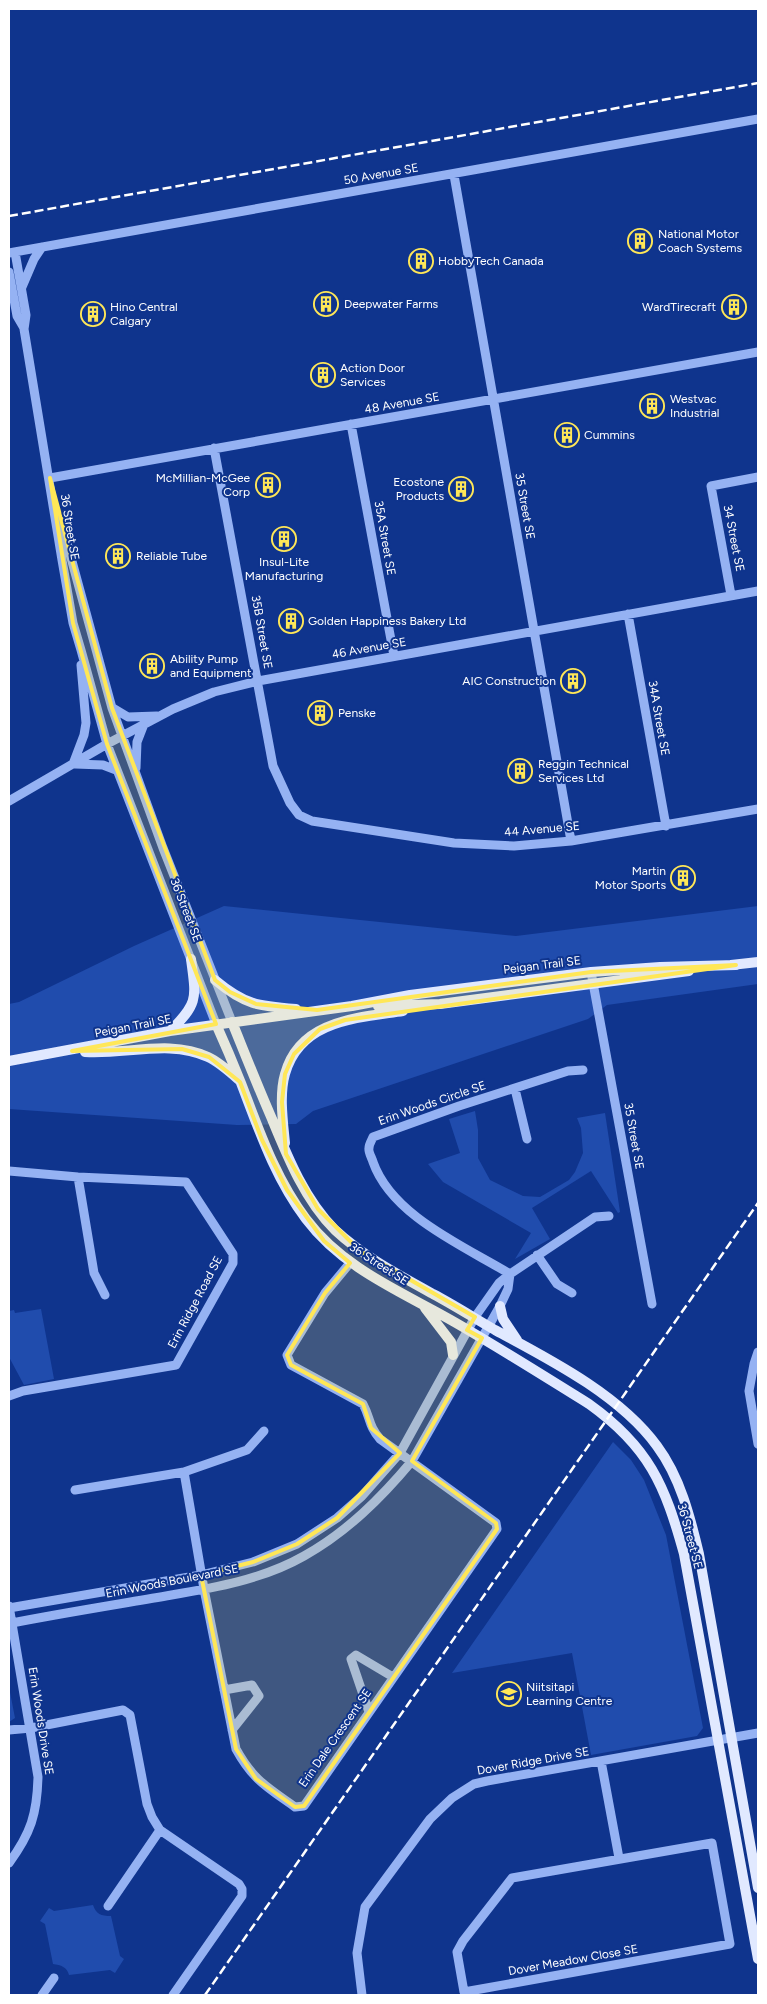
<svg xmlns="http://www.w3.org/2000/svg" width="767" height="2004" font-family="Figtree,sans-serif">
	<rect width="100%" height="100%" fill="#0f348d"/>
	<path fill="#204cad" d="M224,906L516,936L758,906V984L607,1005L588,1019L313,1111L296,1124L237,1125L9,1109V1004L19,1002L134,946Z
		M475,1111L478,1130V1158L490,1180L523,1196L540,1197L569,1180L575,1172L583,1153L581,1128L577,1118L605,1113L620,1212L618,1213L591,1171L532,1208L550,1239L515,1259L531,1233L443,1182L428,1164L460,1153L449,1119Z
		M41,1309L54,1379L24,1385L9,1357V1311L14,1310L15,1313Z
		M613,1442L631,1460L644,1480L666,1535L703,1728L697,1736L591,1755L572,1653L452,1673Z
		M9,1687L15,1718L9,1722Z
		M93,1905C96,1914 101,1916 111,1916L120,1956L124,1959L115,1973L110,1970L69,1975C67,1967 61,1965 53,1964L45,1924L40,1921L49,1908L54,1911Z"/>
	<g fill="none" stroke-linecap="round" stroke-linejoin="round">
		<path stroke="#95b2f3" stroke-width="9" d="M454,175L571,841
			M15,252L26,315L24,329L62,560L73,623L81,650L107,744L216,1024
			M9,253L758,119
			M9,272L17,316L24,328
			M22,287L34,259L42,247
			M351,424L394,656
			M214,448L273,766L290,803L299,815L312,821L454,843L514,846L571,841L758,809
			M50,478L758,352
			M61,521L112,708L163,848L232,1022
			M731,595L711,486L758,477
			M628,614L666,826
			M113,708L128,717L157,716
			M73,764L84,735L86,723L81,665
			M75,764L103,765L116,770
			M136,768L137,742L144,724
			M9,801L107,744L173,709L214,692L258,681L758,591
			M591,972L652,1304
			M515,1089L527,1139
			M9,1171L78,1177L186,1182L233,1254V1263L176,1365L23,1391L9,1396
			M78,1177L94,1273L105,1295
			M537,1255L557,1284L572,1293
			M510,1274C464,1246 392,1216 373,1162C372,1158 368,1152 369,1148C369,1144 372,1140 373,1137L459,1106L568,1071L583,1070
			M758,1352L754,1364L749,1391L758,1444
			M184,1472L204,1589L236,1749C253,1780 267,1787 295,1807L304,1806L497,1529L496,1523L380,1439C368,1425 371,1419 363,1404L291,1365L287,1355L325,1293L350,1263
			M75,1490L184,1472L247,1450L264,1431
			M9,1606L38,1777C37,1814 31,1833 9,1863
			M9,1608L201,1575L253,1562L297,1544L337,1518L362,1496L400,1453L475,1317L499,1283L510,1274L595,1217L609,1216
			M12,1623C63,1613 114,1605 166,1596C213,1588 262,1580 304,1556C347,1532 381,1498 412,1461L500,1306L508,1289L510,1274
			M224,1690L252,1685L259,1696L232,1730
			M369,1712L351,1659L356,1655L393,1677
			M9,1730L31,1728L123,1710L130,1715L147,1804L152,1817L160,1830L239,1884L242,1889V1896L173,1995
			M601,1761L619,1858
			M712,1843L730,1944L464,1992L457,1952L463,1941L512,1878Z
			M108,1906L160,1830
			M42,1995L54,1978
			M362,1995L357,1953L365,1907L430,1819L452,1798L474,1784L487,1781L758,1733"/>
		<path stroke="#e1e9ff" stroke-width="10" d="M731,965L758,962
			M215,980C245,1005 258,1006 296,1009
			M378,1006L440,1004L689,971
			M232,1022C245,1054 258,1087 272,1119C288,1158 305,1200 335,1230C364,1257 399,1275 433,1294C454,1305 474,1318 495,1330C549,1359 620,1395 657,1446C680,1477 690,1516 699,1554L758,1888
			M216,1024C225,1044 233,1063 241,1083C259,1130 275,1178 306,1219C346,1272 408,1294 463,1327C506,1352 547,1378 589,1404C649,1447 665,1485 684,1554L758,1959
			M170,1031C199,1003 196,998 191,959
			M85,1052C125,1055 170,1039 208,1057C219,1062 230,1072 239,1080
			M9,1061L170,1031L352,1006L410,995L591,972L660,967L736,965
			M285,1143C283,1122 279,1095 285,1074C300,1020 357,1018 403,1011
			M500,1306L503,1319L517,1340
			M425,1308L451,1342L453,1355"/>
		<path stroke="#fff" stroke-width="2.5" stroke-dasharray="9 4" stroke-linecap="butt" d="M9,216L758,83
			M205,1995L758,1203"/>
	</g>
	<path fill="#ffe757" fill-opacity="0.2" stroke="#ffe757" stroke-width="4" stroke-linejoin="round" d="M50,478L112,708L215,980L230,992L256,1004L317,1010L591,972L736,965L345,1020L320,1029L294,1054L285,1074L282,1102L286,1154L318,1209L360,1251L475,1317L467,1330L482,1338L412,1461L496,1523L497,1529L304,1806L295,1807L256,1779L236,1749L201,1575L253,1562L297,1544L337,1518L400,1453L371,1428L363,1404L291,1365L287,1355L325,1293L350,1263L324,1241L287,1190L262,1140L240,1082L209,1057L182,1049L72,1051L216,1024L107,744L73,623Z"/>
	<defs>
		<symbol id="building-ring" viewBox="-11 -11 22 22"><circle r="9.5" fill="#0f348d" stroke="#ffe757" stroke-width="1.5"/><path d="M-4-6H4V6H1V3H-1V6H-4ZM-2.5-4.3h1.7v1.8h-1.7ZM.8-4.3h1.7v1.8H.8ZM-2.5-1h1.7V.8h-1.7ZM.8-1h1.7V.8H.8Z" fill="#ffe757"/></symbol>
		<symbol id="school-ring" viewBox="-11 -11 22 22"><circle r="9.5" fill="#0f348d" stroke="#ffe757" stroke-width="1.5"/><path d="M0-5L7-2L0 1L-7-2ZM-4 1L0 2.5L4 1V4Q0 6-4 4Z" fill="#ffe757"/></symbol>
	</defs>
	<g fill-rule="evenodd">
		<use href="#building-ring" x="626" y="227" width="28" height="28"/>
		<use href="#building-ring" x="407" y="247" width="28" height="28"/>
		<use href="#building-ring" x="312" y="290" width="28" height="28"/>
		<use href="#building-ring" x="720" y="293" width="28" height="28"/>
		<use href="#building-ring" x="79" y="300" width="28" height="28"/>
		<use href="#building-ring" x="309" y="361" width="28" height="28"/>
		<use href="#building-ring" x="638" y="392" width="28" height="28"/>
		<use href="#building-ring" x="553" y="421" width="28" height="28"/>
		<use href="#building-ring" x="254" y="471" width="28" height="28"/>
		<use href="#building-ring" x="447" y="475" width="28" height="28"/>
		<use href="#building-ring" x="270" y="525" width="28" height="28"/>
		<use href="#building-ring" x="104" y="542" width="28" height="28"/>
		<use href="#building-ring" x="277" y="607" width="28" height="28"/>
		<use href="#building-ring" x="138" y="652" width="28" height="28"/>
		<use href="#building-ring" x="559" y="667" width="28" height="28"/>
		<use href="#building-ring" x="306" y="699" width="28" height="28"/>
		<use href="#building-ring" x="506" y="757" width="28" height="28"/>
		<use href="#building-ring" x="669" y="864" width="28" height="28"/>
		<use href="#school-ring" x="495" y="1680" width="28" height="28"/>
	</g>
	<g text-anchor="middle" stroke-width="4" stroke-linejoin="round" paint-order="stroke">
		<g font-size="12" fill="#fff" stroke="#0f348d">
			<text transform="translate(381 174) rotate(-10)" y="4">50 Avenue SE</text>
			<text transform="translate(402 403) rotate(-10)" y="4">48 Avenue SE</text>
			<text transform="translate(525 506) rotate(80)" y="4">35 Street SE</text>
			<text transform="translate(70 527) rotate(81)" y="4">36 Street SE</text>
			<text transform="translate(385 538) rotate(80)" y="4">35A Street SE</text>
			<text transform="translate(734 538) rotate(79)" y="4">34 Street SE</text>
			<text transform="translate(262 632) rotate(80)" y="4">35B Street SE</text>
			<text transform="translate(369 648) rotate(-10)" y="4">46 Avenue SE</text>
			<text transform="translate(659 718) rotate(80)" y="4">34A Street SE</text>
			<text transform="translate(542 829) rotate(-5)" y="4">44 Avenue SE</text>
			<text transform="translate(186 910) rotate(69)" y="4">36 Street SE</text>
			<text transform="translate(542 965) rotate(-7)" y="4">Peigan Trail SE</text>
			<text transform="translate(133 1026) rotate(-11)" y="4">Peigan Trail SE</text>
			<text transform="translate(432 1103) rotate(-19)" y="4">Erin Woods Circle SE</text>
			<text transform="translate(634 1136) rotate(80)" y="4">35 Street SE</text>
			<text transform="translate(379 1264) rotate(33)" y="4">36 Street SE</text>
			<text transform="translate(195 1302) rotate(-62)" y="4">Erin Ridge Road SE</text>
			<text transform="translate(690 1536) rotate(75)" y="4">36 Street SE</text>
			<text transform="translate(172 1581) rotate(-11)" y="4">Erin Woods Boulevard SE</text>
			<text transform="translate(41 1721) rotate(81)" y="4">Erin Woods Drive SE</text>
			<text transform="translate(335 1738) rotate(-55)" y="4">Erin Dale Crescent SE</text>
			<text transform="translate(533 1761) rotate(-10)" y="4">Dover Ridge Drive SE</text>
			<text transform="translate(573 1960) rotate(-10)" y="4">Dover Meadow Close SE</text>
		</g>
		<g font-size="12" fill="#fff" stroke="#0f348d" text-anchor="start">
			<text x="658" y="238">National Motor<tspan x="658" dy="14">Coach Systems</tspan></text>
			<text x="438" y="265">HobbyTech Canada</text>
			<text x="344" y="308">Deepwater Farms</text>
			<text x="110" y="311">Hino Central<tspan x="110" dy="14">Calgary</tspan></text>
			<text x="716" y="311" text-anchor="end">WardTirecraft</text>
			<text x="340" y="372">Action Door<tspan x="340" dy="14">Services</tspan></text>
			<text x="670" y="403">Westvac<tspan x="670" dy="14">Industrial</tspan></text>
			<text x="584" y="439">Cummins</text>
			<text x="250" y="482" text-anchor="end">McMillian-McGee<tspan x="250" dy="14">Corp</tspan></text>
			<text x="444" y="486" text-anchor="end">Ecostone<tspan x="444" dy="14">Products</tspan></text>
			<text x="136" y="560">Reliable Tube</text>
			<text x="284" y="566" text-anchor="middle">Insul-Lite<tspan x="284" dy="14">Manufacturing</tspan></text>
			<text x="308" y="625">Golden Happiness Bakery Ltd</text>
			<text x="170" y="663">Ability Pump<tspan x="170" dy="14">and Equipment</tspan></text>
			<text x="556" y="685" text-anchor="end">AIC Construction</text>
			<text x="338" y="717">Penske</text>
			<text x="538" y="768">Reggin Technical<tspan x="538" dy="14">Services Ltd</tspan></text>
			<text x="666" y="875" text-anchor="end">Martin<tspan x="666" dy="14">Motor Sports</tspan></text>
			<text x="526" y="1691">Niitsitapi<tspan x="526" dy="14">Learning Centre</tspan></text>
		</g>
	</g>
	<rect width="767" height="2004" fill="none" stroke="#ffffff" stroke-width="20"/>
</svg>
